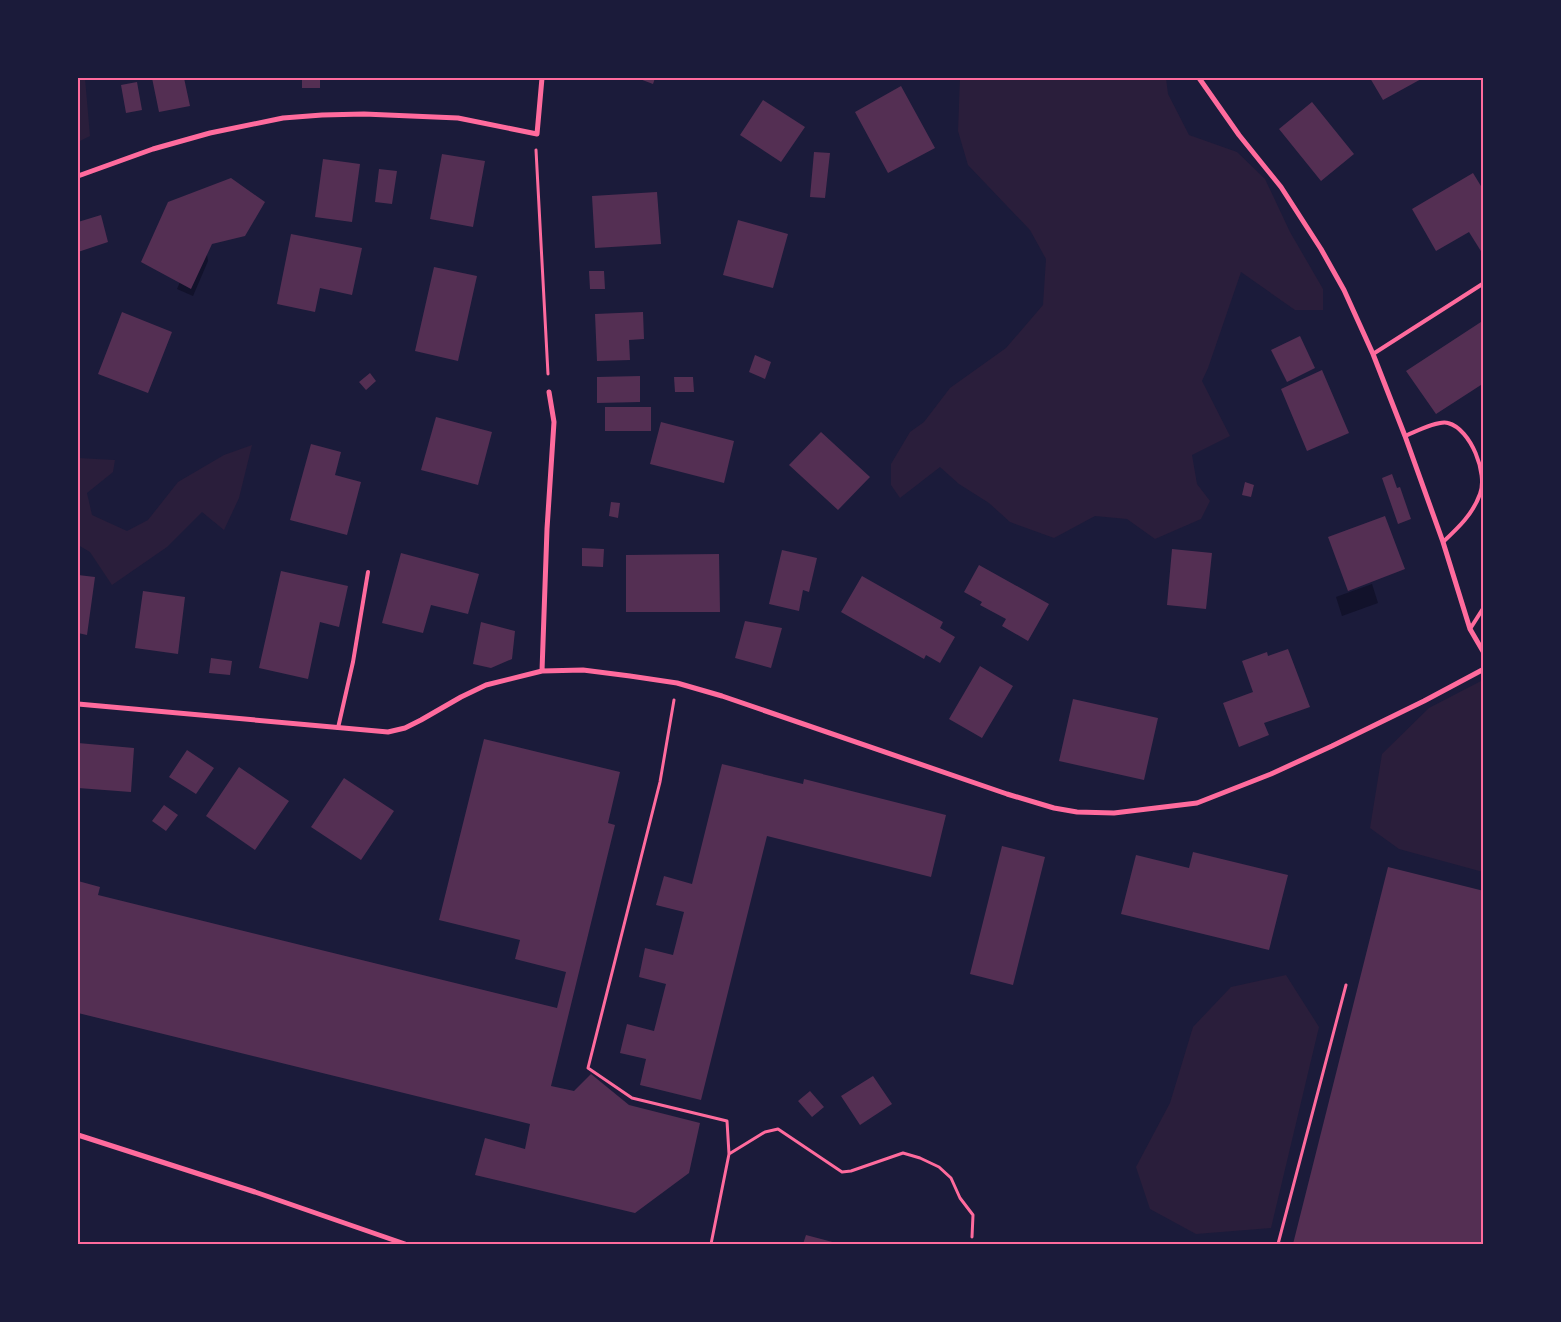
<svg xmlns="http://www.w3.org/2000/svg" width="1561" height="1322" font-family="Rubik,sans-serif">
	<rect width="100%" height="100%" fill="#1b1b3a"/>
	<path fill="#2a1e3b" d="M78,78H85L90,136L78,142Z
		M960,78H1166L1168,94L1189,135L1237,152L1265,179L1290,232L1323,289V310H1295L1241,272L1208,368L1202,381L1230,436L1192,455L1197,484L1210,501L1201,519L1155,539L1127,519L1095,516L1054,538L1010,522L989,503L959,484L940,467L900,498L891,485V464L910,432L924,422L950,388L1006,348L1043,305L1046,259L1030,230L968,165L958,131Z
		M252,445L239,498L224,530L202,512L167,547L112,585L90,552L78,545V458L115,460L113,472L87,493L92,515L127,531L148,520L178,482L224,455Z
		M1483,680V872L1399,849L1370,828L1382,754L1429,708Z
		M1286,975L1319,1027L1271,1228L1196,1234L1150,1209L1136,1167L1170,1103L1193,1027L1231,987Z"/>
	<path fill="#12122b" d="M192,254L207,255L208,261L193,296L177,289Z
		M1372,584L1378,603L1342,616L1336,597Z"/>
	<path fill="#542f53" d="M152,78H184L190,106L159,112Z
		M302,78H320V88H302Z
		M637,78H655L653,84Z
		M1370,78H1423L1383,100Z
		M137,82L142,110L126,113L121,85Z
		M901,86L935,148L888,173L855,112Z
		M763,100L805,127L781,162L740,135Z
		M1312,102L1354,154L1321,181L1279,129Z
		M814,152L830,153L825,198L810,197Z
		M442,154L485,161L473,227L430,219Z
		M323,159L360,164L352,222L315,217Z
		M379,169L397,171L392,204L375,202Z
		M1473,173L1484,191V256L1469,232L1436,251L1412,209Z
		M231,178L265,202L245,236L212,244L191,289L141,262L168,202Z
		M657,192L661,244L595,248L592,196Z
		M101,215L108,242L78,252V222Z
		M738,220L788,234L773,288L723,275Z
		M291,234L362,248L352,295L320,288L315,312L277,304Z
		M434,267L477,276L458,361L415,351Z
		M589,271H604L605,289H590Z
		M122,312L172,332L148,393L98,374Z
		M643,312L644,339L629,340L630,360L597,361L595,314Z
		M1484,320V383L1436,414L1406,371Z
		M1300,336L1315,368L1287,382L1271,350Z
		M755,355L771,362L765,379L749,372Z
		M1322,370L1349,433L1307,451L1281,389Z
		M370,373L376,381L366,390L359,382Z
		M640,376V402L597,403V377Z
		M674,377H693L694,392H675Z
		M605,407H651V431H605Z
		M436,417L492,432L478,485L421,470Z
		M661,422L734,441L724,483L650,464Z
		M821,432L870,477L838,510L789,465Z
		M311,444L341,452L335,475L361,482L347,535L290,520Z
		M1392,474L1397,488L1400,487L1411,519L1398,524L1382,478Z
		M1245,482L1254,485L1251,497L1242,495Z
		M611,502L620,503L618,518L609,516Z
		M1385,516L1405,569L1348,591L1328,537Z
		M582,548L604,549L603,567L582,566Z
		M1172,549L1212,553L1206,609L1167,605Z
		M782,550L817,558L809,592L803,590L799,611L769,604Z
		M401,553L479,574L468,614L431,605L423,633L382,623Z
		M719,554L720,612H626V555Z
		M979,565L1049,604L1028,641L1002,626L1006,619L980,605L982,602L964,592Z
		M281,571L348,586L339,627L320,622L308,679L259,668Z
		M78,575L95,577L87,635L78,633Z
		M862,576L943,622L940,628L955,637L940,663L926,655L924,659L841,612Z
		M143,591L185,597L178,654L135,648Z
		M745,621L782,628L771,668L735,658Z
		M481,622L515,631L512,659L491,668L473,664Z
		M1288,649L1310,707L1264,723L1269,735L1239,747L1223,703L1253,692L1242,661L1267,652L1268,656Z
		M211,658L232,661L230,675L209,673Z
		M980,666L1013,686L982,738L949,719Z
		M1073,699L1158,718L1144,780L1059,761Z
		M484,739L620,772L608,823L615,825L551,1086L574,1091L591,1074L629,1105L700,1123L689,1173L635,1213L475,1175L485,1138L525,1149L530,1124L78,1013V881L100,887L98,895L557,1008L566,972L515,959L520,940L439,920Z
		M78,743L134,748L131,792L78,788Z
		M187,750L214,768L196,794L169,777Z
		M722,764L803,784L804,779L946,815L931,877L767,836L701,1100L640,1085L646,1059L620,1053L627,1024L654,1031L666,984L639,977L645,948L673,955L684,912L656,905L664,876L692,884Z
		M239,767L289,801L255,850L206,816Z
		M344,778L394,811L361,860L311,827Z
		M164,805L178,815L166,831L152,821Z
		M1002,846L1045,857L1013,985L970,974Z
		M1193,852L1288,875L1269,950L1121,914L1136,855L1189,868Z
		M1388,867L1484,891V1244H1293Z
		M873,1076L892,1104L860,1125L841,1096Z
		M810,1091L824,1107L812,1117L798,1101Z
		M806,1235L840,1244H803Z"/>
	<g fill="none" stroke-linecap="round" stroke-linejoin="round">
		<path stroke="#ff6b9d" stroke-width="3" d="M536,150L548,374
			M674,700L660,782L588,1068L632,1098L727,1121L729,1154L711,1244
			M729,1154L765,1132L778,1129L842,1172L851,1171L903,1153L920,1158L939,1167L951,1178L960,1198L973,1215L972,1237
			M1278,1244L1346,985"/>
		<path stroke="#ff6b9d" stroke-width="4" d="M1373,354L1484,283
			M1405,436C1415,432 1438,420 1448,423C1471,429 1488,474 1480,494C1473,514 1458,528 1443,542
			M1470,629L1484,607
			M338,728L353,662L368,572"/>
		<path stroke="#ff6b9d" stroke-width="5" d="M1199,78L1239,135L1281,187L1321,249L1344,290L1373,354L1405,436L1443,542L1470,629L1484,653
			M78,176L153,149L210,133L283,118L322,115L364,114L458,118L537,134L542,78
			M542,671L547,529L554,422L549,392
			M78,704L388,732L405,728L421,720L461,697L486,685L542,671L583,670L630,676L677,683L722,696L1007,794L1054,808L1077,812L1114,813L1197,803L1271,774L1332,746L1424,701L1484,669
			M78,1135L255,1192L405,1244"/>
	</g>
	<rect width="1561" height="1322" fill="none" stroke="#1b1b3a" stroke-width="158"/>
	<rect x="79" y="79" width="1403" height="1164" fill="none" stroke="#ff6b9d" stroke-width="2"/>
</svg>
